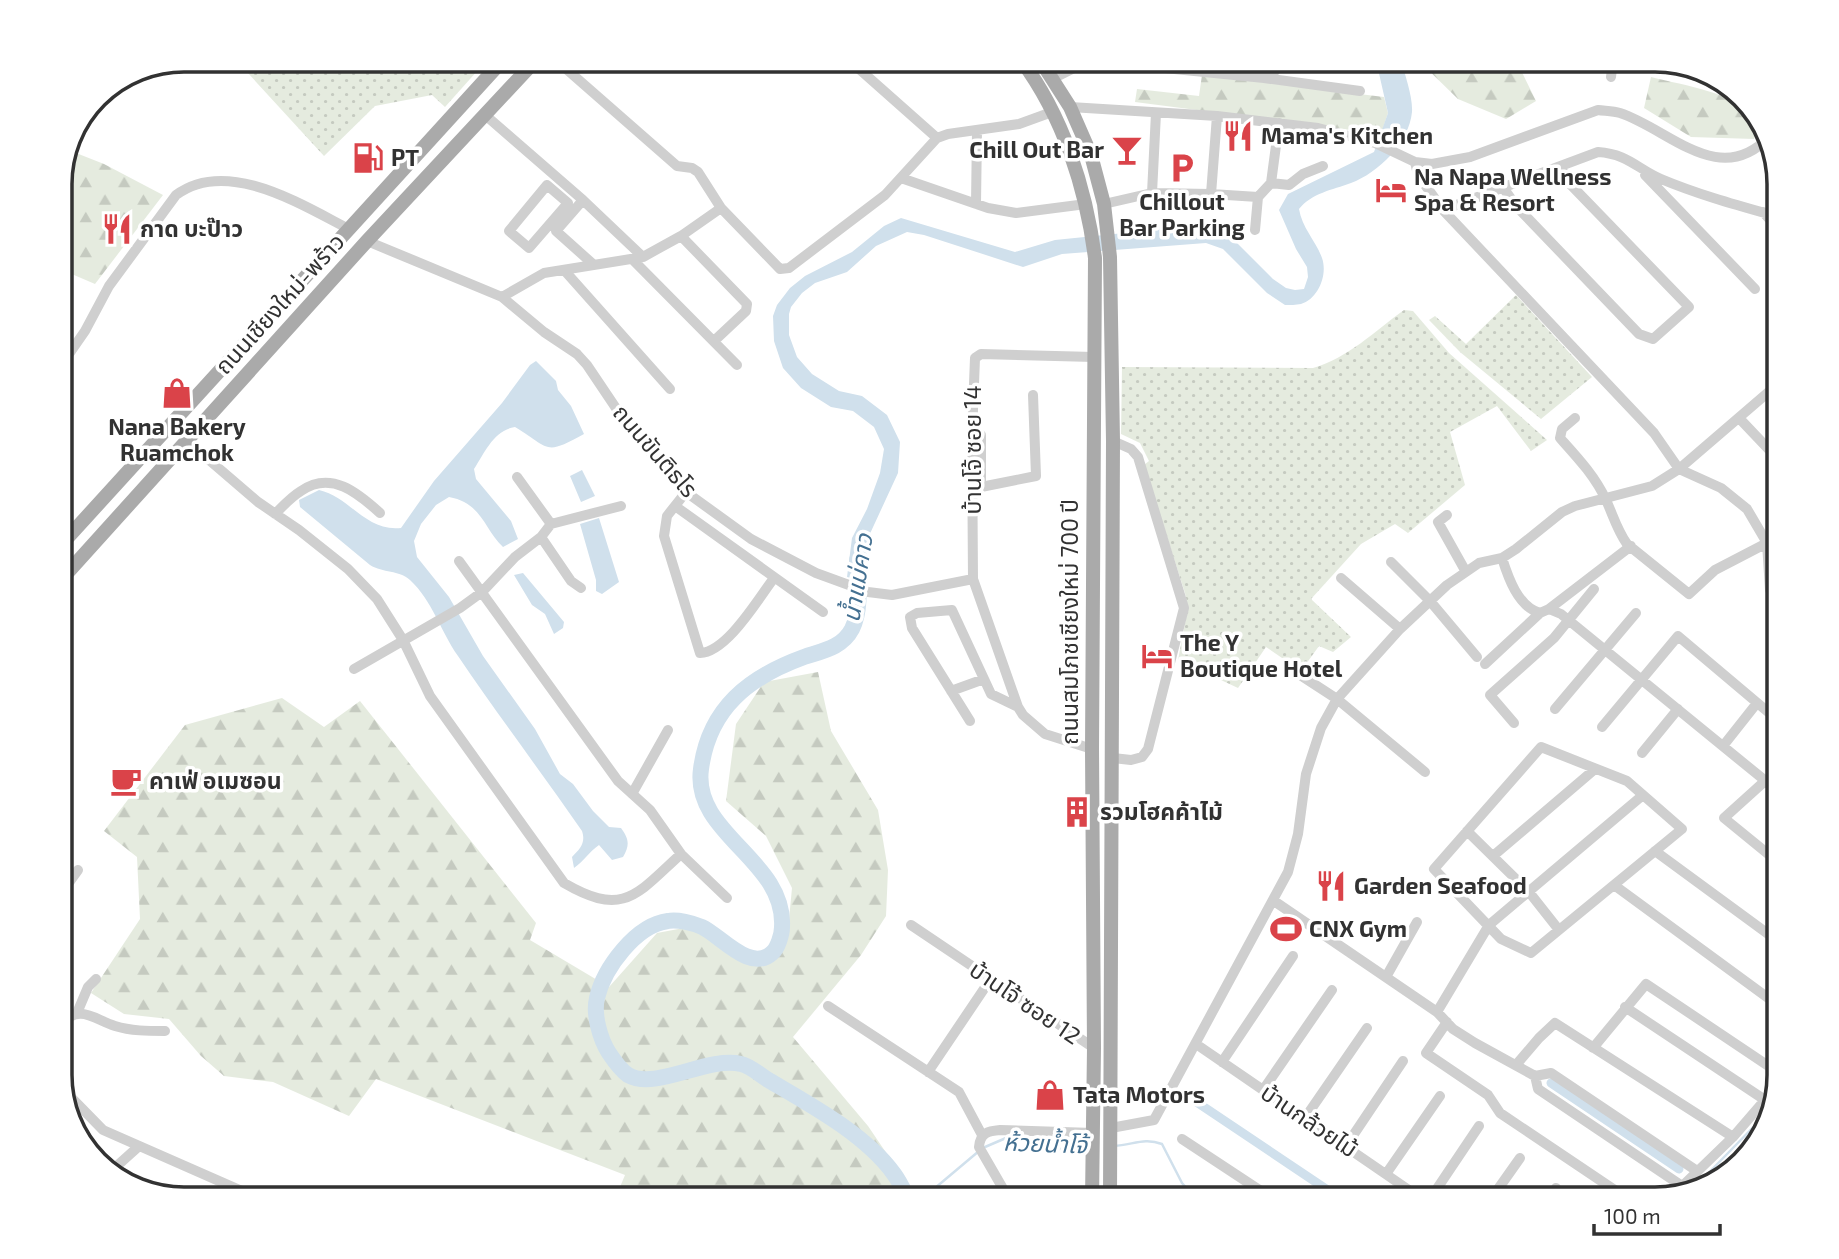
<svg xmlns="http://www.w3.org/2000/svg" width="1839" height="1259" font-family="'Exo 2','Noto Sans Thai',sans-serif">
	<defs>
		<pattern id="green-dots" width="8" height="8" patternUnits="userSpaceOnUse" patternTransform="scale(1.75)"><rect width="8" height="8" fill="#e5ebdf"/><path d="M2 2h.1M6 6h.1" fill="none" stroke="#c5cac0" stroke-width="1.8" stroke-linecap="round"/></pattern>
		<pattern id="forest-firs" width="22" height="20" patternUnits="userSpaceOnUse" patternTransform="scale(1.75)"><rect width="22" height="20" fill="#e5ebdf"/><path d="M5 1l3.5 6h-7zM16 11l3.5 6h-7z" fill="#c5cac0"/></pattern>
	</defs>
	<rect width="100%" height="100%" fill="#fff"/>
	<path fill="url(#green-dots)" d="M236,60H487L445,107L432,95L375,106L324,156Z
		M1516,295L1592,377L1541,419L1460,352L1429,320L1435,316L1466,344Z
		M1404,310L1413,311L1449,353L1547,440L1531,451L1497,406L1450,432L1465,485L1408,533L1395,524L1361,544L1311,599L1351,637L1333,652L1319,646L1301,671L1266,647L1238,688L1178,660L1188,608L1185,593L1144,465L1149,461L1140,443L1121,434L1122,367L1313,368C1348,358 1375,331 1404,310Z"/>
	<path fill="url(#forest-firs)" d="M1418,60H1516L1536,101L1506,119L1458,99Z
		M1202,75L1384,97L1388,113L1381,134L1135,102L1137,89L1199,96Z
		M1651,77C1686,86 1735,92 1759,120L1754,139L1691,137L1644,108Z
		M71,151L104,164L163,195L95,284L60,269V176Z
		M818,672L831,731L878,810L888,870L886,916L861,955L793,1037L868,1126L910,1188L914,1199H615L625,1175L376,1079L349,1116L273,1082L224,1076L201,1056L169,1019L124,1014L91,993L140,919L137,857L104,831L185,725L282,698L324,727L360,701L536,923L530,940L609,987L657,933L689,927L709,937L742,961H770L787,940L792,888L766,836L726,801L736,724L764,682Z"/>
	<path fill="#d0e0ec" d="M1368,60H1401C1405,75 1413,97 1412,112C1409,143 1378,173 1351,183C1332,190 1312,193 1299,209C1302,228 1316,241 1322,258C1328,275 1318,299 1301,304C1296,305 1290,305 1285,305L1267,293L1223,249L1206,243L1062,254L1023,267L924,235L907,232L876,246L847,272L815,283L802,293L791,307L789,314V335L797,357L812,374L839,391L862,396L887,415L900,442L898,473L868,538L864,581L847,577L852,538L867,509L880,473L884,449L874,427L853,411L831,407L801,388L783,368L774,341L773,316L777,305L790,288L805,276L852,252L884,226L901,218L1015,252L1055,240L1124,233L1181,223L1204,224L1230,236L1273,279L1286,288L1295,290L1304,289L1308,277L1307,267L1296,249L1279,210L1288,194L1374,152L1388,113L1378,69Z
		M536,361L556,381L558,390L571,406L584,434C544,456 551,449 515,427C494,430 485,452 474,469L476,479L511,521L518,539L503,547C484,529 482,503 449,497L436,505L421,524L414,541L417,557L449,597L483,656L535,729L560,774L573,784L593,811L609,827L621,828C629,839 630,845 623,857L612,860L599,845C589,852 584,861 574,868L572,857C580,849 586,843 582,831C541,772 498,715 458,656C441,632 432,600 410,580C399,570 383,573 370,565L300,507L299,500L319,490C350,497 366,532 401,528L434,481L502,403L530,365Z
		M582,470L595,496L581,502L570,476Z
		M599,518L619,582L602,594L596,591V580L580,524Z
		M523,573L564,622L563,628L554,634L545,614L532,605L514,575Z"/>
	<g fill="none" stroke-linecap="round" stroke-linejoin="round">
		<path stroke="#d0e0ec" stroke-width="2.5" d="M1114,1146C1133,1145 1144,1137 1162,1144L1182,1183L1196,1199
			M985,1147L1006,1138L1059,1149L1087,1147
			M1691,1191L1769,1111
			M922,1199L979,1151"/>
		<path stroke="#d0e0ec" stroke-width="9" d="M1551,1083L1679,1169
			M1192,1099L1341,1199"/>
		<path stroke="#d0e0ec" stroke-width="16" d="M857,560C858,582 862,609 852,629C842,648 822,651 804,657C749,677 709,708 701,769C692,834 786,860 782,927C782,934 778,948 772,953C750,973 720,935 702,927C693,923 677,919 668,921C636,925 604,968 597,998C593,1014 600,1039 609,1053C613,1059 622,1071 628,1075C656,1091 707,1056 741,1064C751,1066 761,1076 770,1081C811,1105 866,1135 894,1174C900,1182 904,1191 908,1199"/>
		<path stroke="#cfcfcf" stroke-width="10" d="M556,60L677,166L692,168L698,172L721,208L780,269L789,268L885,195L937,138L948,134L1019,124L1052,112
			M849,60L937,138
			M1060,75L1080,65L1095,61L1264,78L1275,71L1279,60
			M1611,77L1613,60
			M1264,78L1360,91
			M1070,107L1217,116L1318,128L1375,143L1415,162L1432,164L1470,157L1598,110C1605,111 1613,111 1620,113C1669,129 1719,189 1769,137
			M484,114L583,200L643,257
			M1415,162L1418,175L1443,210L1654,433L1679,469
			M1645,175L1755,289
			M901,178L988,208L1016,213L1086,204
			M1271,183L1289,185L1303,174L1323,166
			M547,185L568,203L529,248L509,231Z
			M1504,189L1517,207L1639,334L1653,339L1689,307L1570,184L1561,168
			M1152,193L1156,113
			M1211,194L1217,116
			M583,200L556,231L594,265
			M976,204L977,131
			M1104,204L1152,193L1211,194L1258,197L1271,183L1279,123
			M1443,210L1598,152C1628,154 1636,168 1661,179C1699,195 1740,206 1779,217
			M1763,212L1779,230
			M1255,230L1258,197
			M681,236L747,304L746,311L714,341
			M367,241L502,297L544,332L577,354L587,365L630,429L686,492L751,539L816,573L868,592L892,595L973,579
			M632,259L737,365
			M564,270L670,389
			M502,297L544,273L643,257L681,236L721,208
			M60,367L85,331L109,286L176,195C227,157 302,205 349,229
			M1575,418L1562,429L1560,438C1577,457 1595,476 1606,500C1613,515 1617,530 1627,544L1689,594L1715,570L1767,543
			M1739,418L1776,457
			M972,435H981V487L1036,476L1033,395
			M187,441L258,502L299,530L348,569L377,599L403,640L430,696L564,883C624,918 637,894 681,854
			M1679,469L1721,488L1747,509L1767,543L1770,590L1779,601
			M517,477L551,524
			M686,492L667,516L664,536L700,653C727,652 758,599 774,578
			M675,506L823,612
			M275,514C283,506 291,497 301,491C331,470 358,493 380,513
			M1447,515L1438,522L1466,572
			M541,537L571,581L581,588
			M1502,558C1508,577 1518,607 1540,613L1549,609L1631,546
			M459,561L618,781L650,810L681,854L727,898
			M1391,562L1430,601L1477,657
			M1341,578L1400,629
			M1549,609L1561,614L1779,792
			M1485,664L1540,613
			M354,669L460,608L482,592L515,557L541,537L551,524L621,506
			M1294,671L1337,699L1425,772
			M951,691L984,679
			M1555,709L1636,613
			M970,721L912,628L910,617L917,613L952,610L991,694L1018,707
			M1514,723L1490,695L1554,638L1594,589
			M1602,727L1678,636L1774,717
			M1723,746L1757,703
			M1541,747L1627,781L1682,829L1531,953L1501,939L1434,869Z
			M1092,749L1045,734L1023,715L1018,707L973,579L972,435L975,358L981,354L1094,357
			M1642,753L1678,709
			M1113,758L1131,760L1142,757L1148,749L1184,608L1138,457L1131,449L1113,441
			M1765,781L1724,818L1779,863
			M632,794L668,730
			M1467,831L1529,892L1559,930
			M1655,851L1779,942
			M1493,856L1595,769
			M1614,885L1779,1006
			M60,895L78,870
			M1274,901L1437,1012L1453,1029L1475,1043L1535,1076L1551,1073L1697,1171
			M911,925L1094,1048
			M1386,977L1417,922
			M828,1006L959,1092L982,1135
			M1625,1007L1765,1100
			M1437,1012L1489,925L1643,795
			M77,1013L88,987L96,979
			M1447,1022L1426,1053L1488,1095L1500,1113L1628,1199
			M60,1025C80,1003 93,1019 115,1026C131,1031 148,1031 165,1031
			M1196,1044L1422,1199
			M1593,1048L1646,984L1779,1073
			M1222,1062L1293,956
			M1516,1065L1539,1038L1555,1023L1733,1137
			M928,1072L990,980
			M1535,1076L1538,1089L1682,1186
			M60,1086L103,1130L260,1199
			M1263,1090L1332,990
			M1305,1118L1367,1028
			M1111,1128L1154,1120L1288,872L1298,834L1306,774L1321,728L1337,699L1400,629L1447,585L1479,563L1502,558L1516,549L1562,512L1575,506L1652,486L1679,469L1779,383
			M1182,1139L1273,1199
			M1346,1146L1403,1061
			M1727,1172L1762,1133
			M109,1173L138,1147
			M1386,1174L1440,1096
			M1672,1196L1733,1137L1777,1086
			M1009,1199L979,1147C980,1133 988,1131 1000,1130L1093,1133
			M1430,1199L1479,1126
			M1491,1199L1520,1158
			M1549,1199L1556,1188"/>
		<path stroke="#aaa" stroke-width="14" d="M1021,60C1063,116 1086,188 1095,258L1092,749L1094,1048L1092,1199
			M1040,60L1070,107L1091,155L1104,204L1110,257L1113,441L1110,1199
			M60,546L503,60
			M60,581L367,241L536,60"/>
	</g>
	<defs>
		<symbol id="restaurant-bare" viewBox="-9 -9 18 18"><path d="M-5-6h1v4h1v-4h1v4h1v-4h1v5L-1.5 .5V6h-2V.5L-5-1ZM5-6V6H3V1.5H1.5Q1.5-4 5-6Z" fill="#da4349" stroke="#fff" stroke-width="2.5" paint-order="stroke"/></symbol>
		<symbol id="bar-bare" viewBox="-9 -9 18 18"><path d="M-6-5H6L.8 .8V4.5H3.5V6h-7V4.5H-.8V.8Z" fill="#da4349" stroke="#fff" stroke-width="2.5" paint-order="stroke"/></symbol>
		<symbol id="fuel-bare" viewBox="-9 -9 18 18"><path d="M-5.5-6h7V0h2V4h1.3V-2.5L3-4.5l.8-.8L6-3V5H2.5V1h-1V6h-7ZM-4.2-4.7v3.2H.2V-4.7Z" fill="#da4349" stroke="#fff" stroke-width="2.5" paint-order="stroke"/></symbol>
		<symbol id="parking-bare" viewBox="-9 -9 18 18"><path d="M-3.5-5.5H1a3.5 3.5 0 0 1 0 7H-1V5.5H-3.5ZM-1-3.4V-.6H.8a1.4 1.4 0 0 0 0-2.8Z" fill="#da4349" stroke="#fff" stroke-width="2.5" paint-order="stroke"/></symbol>
		<symbol id="hotel-bare" viewBox="-9 -9 18 18"><path d="M-6-4.5h1.5V1H6V5H4.5V3h-9V5H-6ZM-4 0a1.8 1.8 0 1 1 3.6 0ZM.5 0V-2.5h3Q6-2.5 6 0Z" fill="#da4349" stroke="#fff" stroke-width="2.5" paint-order="stroke"/></symbol>
		<symbol id="shop-bare" viewBox="-9 -9 18 18"><path d="M-5-2.5h2.3a2.7 3.5 0 0 1 5.4 0H5L5.5 6h-11ZM-1.5-2.5h3a1.5 2.3 0 0 0-3 0Z" fill="#da4349" stroke="#fff" stroke-width="2.5" paint-order="stroke"/></symbol>
		<symbol id="cafe-bare" viewBox="-9 -9 18 18"><path d="M-5.5-4.5H6V0H3Q3 3.5 0 3.5H-2.5Q-5.5 3.5-5.5 0ZM3-3.2v2h1.7v-2ZM-6 4.5H4V6H-6Z" fill="#da4349" stroke="#fff" stroke-width="2.5" paint-order="stroke"/></symbol>
		<symbol id="building-bare" viewBox="-9 -9 18 18"><path d="M-4-6H4V6H1V3H-1V6H-4ZM-2.5-4.3h1.7v1.8h-1.7ZM.8-4.3h1.7v1.8H.8ZM-2.5-1h1.7V.8h-1.7ZM.8-1h1.7V.8H.8Z" fill="#da4349" stroke="#fff" stroke-width="2.5" paint-order="stroke"/></symbol>
		<symbol id="stadium-bare" viewBox="-9 -9 18 18"><path d="M0-5a6.5 5 0 1 0 0 10a6.5 5 0 1 0 0-10ZM-3.5-1.8h7v3.6h-7Z" fill="#da4349" stroke="#fff" stroke-width="2.5" paint-order="stroke"/></symbol>
	</defs>
	<g fill-rule="evenodd">
		<use href="#restaurant-bare" x="1216" y="114" width="44" height="44"/>
		<use href="#bar-bare" x="1105" y="128" width="44" height="44"/>
		<use href="#fuel-bare" x="346" y="136" width="44" height="44"/>
		<use href="#parking-bare" x="1160" y="146" width="44" height="44"/>
		<use href="#hotel-bare" x="1369" y="168" width="44" height="44"/>
		<use href="#restaurant-bare" x="95" y="207" width="44" height="44"/>
		<use href="#shop-bare" x="155" y="371" width="44" height="44"/>
		<use href="#hotel-bare" x="1135" y="634" width="44" height="44"/>
		<use href="#cafe-bare" x="104" y="759" width="44" height="44"/>
		<use href="#building-bare" x="1055" y="790" width="44" height="44"/>
		<use href="#restaurant-bare" x="1309" y="864" width="44" height="44"/>
		<use href="#stadium-bare" x="1264" y="907" width="44" height="44"/>
		<use href="#shop-bare" x="1028" y="1073" width="44" height="44"/>
	</g>
	<g text-anchor="middle" stroke-width="7" stroke-linejoin="round" paint-order="stroke">
		<g font-size="23" font-weight="bold" fill="#323232" stroke="#fff" text-anchor="start">
			<text x="1261" y="144">Mama's Kitchen</text>
			<text x="1104" y="158" text-anchor="end">Chill Out Bar</text>
			<text x="391" y="166">PT</text>
			<text x="1414" y="185">Na Napa Wellness<tspan x="1414" dy="26">Spa &amp; Resort</tspan></text>
			<text x="1182" y="210" text-anchor="middle">Chillout<tspan x="1182" dy="26">Bar Parking</tspan></text>
			<text x="140" y="237">กาด บะป๊าว</text>
			<text x="177" y="435" text-anchor="middle">Nana Bakery<tspan x="177" dy="26">Ruamchok</tspan></text>
			<text x="1180" y="651">The Y<tspan x="1180" dy="26">Boutique Hotel</tspan></text>
			<text x="149" y="789">คาเฟ่ อเมซอน</text>
			<text x="1100" y="820">รวมโฮคค้าไม้</text>
			<text x="1354" y="894">Garden Seafood</text>
			<text x="1309" y="937">CNX Gym</text>
			<text x="1073" y="1103">Tata Motors</text>
		</g>
		<g font-size="23" fill="#323232" stroke="#fff">
			<text transform="translate(280 304) rotate(-48)" y="8">ถนนเชียงใหม่-พร้าว</text>
			<text transform="translate(973 450) rotate(-90)" y="8">บ้านโจ้ ซอย 14</text>
			<text transform="translate(655 451) rotate(49)" y="8">ถนนขันติธโร</text>
			<text transform="translate(1070 622) rotate(-90)" y="8">ถนนสมโภชเชียงใหม่ 700 ปี</text>
			<text transform="translate(1025 1003) rotate(34)" y="8">บ้านโจ้ ซอย 12</text>
			<text transform="translate(1309 1121) rotate(34)" y="8">บ้านกล้วยไม้</text>
		</g>
		<g font-size="24" font-style="italic" fill="#447091" stroke="#fff">
			<text transform="translate(858 578) rotate(-81)" y="8">น้ำแม่คาว</text>
			<text transform="translate(1045 1144) rotate(2)" y="8">ห้วยน้ำโจ้</text>
		</g>
	</g>
	<path d="M0 0H1839V1259H0ZM184 72H1655A112 112 0 0 1 1767 184V1075A112 112 0 0 1 1655 1187H184A112 112 0 0 1 72 1075V184A112 112 0 0 1 184 72Z" fill="#fff" fill-rule="evenodd"/>
	<path fill="none" stroke="#323232" stroke-width="3.5" d="M184 72H1655A112 112 0 0 1 1767 184V1075A112 112 0 0 1 1655 1187H184A112 112 0 0 1 72 1075V184A112 112 0 0 1 184 72Z"/>
	<path d="M1594 1224v10h126v-10" fill="none" stroke="#323232" stroke-width="3.5"/>
	<text x="1604" y="1224" font-size="21" fill="#323232" stroke="#ffffff" stroke-width="5" paint-order="stroke">100 m</text>
</svg>
